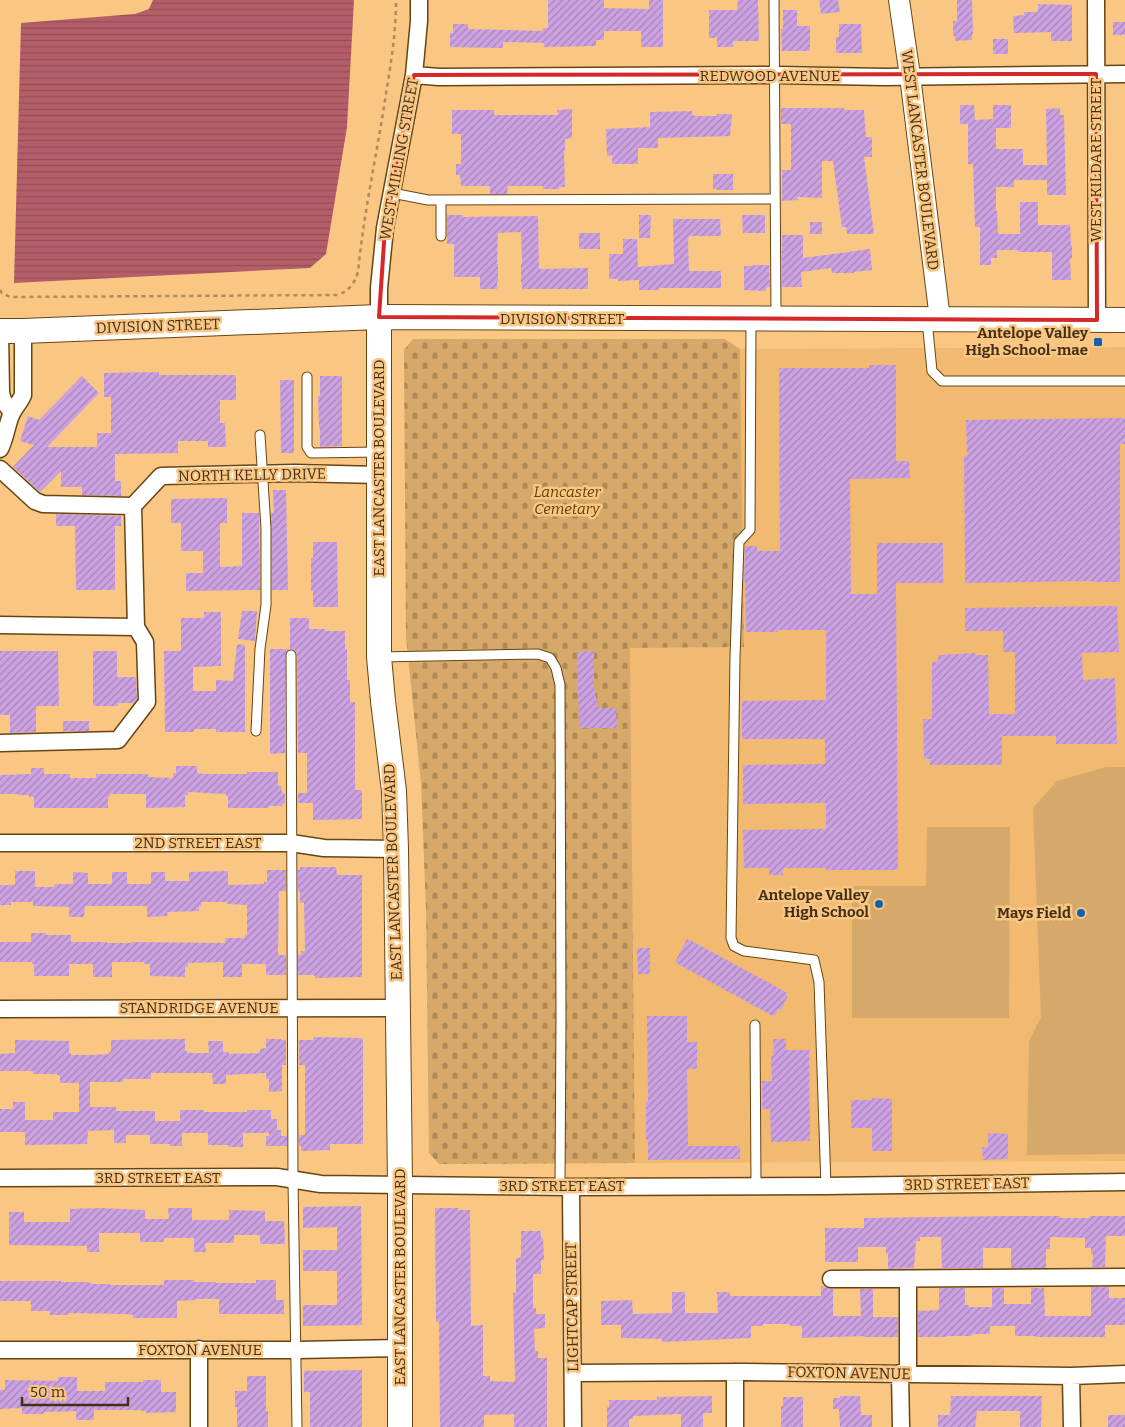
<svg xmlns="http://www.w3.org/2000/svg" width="1125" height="1427" font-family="Bitter,serif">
	<defs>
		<pattern id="cemetery-stones" width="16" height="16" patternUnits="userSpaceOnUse" patternTransform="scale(1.25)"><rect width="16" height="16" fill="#d6a86a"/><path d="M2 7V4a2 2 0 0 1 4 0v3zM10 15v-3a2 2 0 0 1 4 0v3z" fill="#af8956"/></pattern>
		<pattern id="water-rules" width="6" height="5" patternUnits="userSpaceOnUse" patternTransform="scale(1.25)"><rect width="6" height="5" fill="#b45e69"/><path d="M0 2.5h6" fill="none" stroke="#944e55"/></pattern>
		<pattern id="building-hatch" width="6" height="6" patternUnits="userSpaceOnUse" patternTransform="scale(1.25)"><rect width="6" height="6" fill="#cca2e3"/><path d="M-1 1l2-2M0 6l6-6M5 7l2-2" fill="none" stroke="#a784b7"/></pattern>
	</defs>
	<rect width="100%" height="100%" fill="#f9c684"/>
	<path fill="#f1ba70" d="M1125,347V1161L635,1163L630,648L744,647L740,349Z"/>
	<path fill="url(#cemetery-stones)" d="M413,339H725L740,349L744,647L630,648L635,1163L439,1164L429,1153L426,909L421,783L406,637L404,350Z"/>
	<path fill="#d6a86a" d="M1106,767H1125V1154L1027,1155L1029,1041L1041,1017L1033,808L1057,781Z
		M927,827H1010L1009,1018H852V886H926Z"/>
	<path fill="url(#water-rules)" d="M153,0H354L347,127L326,254L310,268L14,283L21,23L135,14L149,9Z"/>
	<path fill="url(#building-hatch)" d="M548,0H604V8L649,9V0H663V47H641V31H604V40H596V46L544,47V43L503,42V48L450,47V33H453V24H468V29L543,31V28H548Z
		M738,0H758L759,41H733V47H717V38H709V10H737Z
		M819,0H838L840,12L821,14Z
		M957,0H972L973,34H972V40L955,41V36H953V21H957Z
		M1038,4L1072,5V41H1051V32L1014,33L1013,16L1024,15V12H1038Z
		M783,10H797V26H810V51H782L781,29H783Z
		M1113,22H1125V35H1113Z
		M839,24H861L862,53H836V37H839Z
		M993,39H1008V54H993Z
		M960,105H974L975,120L993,119V105H1011V128H996V149H1023V165H1047L1046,109L1060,108V115H1064L1066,195H1047V180H1014V187H996V211H997L998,234H1020V202H1038V225H1070L1071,245H1072V258L1070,259L1071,280H1052V252H1018V250H997V258H991V265H980V227H975L973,164H968V124H960Z
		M781,108H844V110H864L866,137H872V157H864L874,234H847L846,227H842L833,161H822V198L797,197L798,200L782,201V170H791V124H781Z
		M572,109V138L565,139V151H564L565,187H559V189H543V186H508L507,194H490V186H461L460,175H456V164H461V134H452V110H494V115H558L557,110Z
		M692,111V115H694V116H717V114H732L730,136L658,138V148H638V164H612V155L607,156L606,129L650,127V112Z
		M713,174H733V190H717V189H713Z
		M447,215H463V217L538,216L539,269L588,268V289H522V282H521V264H522L521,232L498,233L497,264H498V282H497V289H480V277H454V244H447Z
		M639,215H651L650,238H639Z
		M742,215H765V233H743Z
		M673,219H720L721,236H689L688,242L689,271H721V288H659V290H639V280L618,281V279H609V254H623V239H637L638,267L674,264Z
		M810,222H822V234H810Z
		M579,233H600V249H579Z
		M782,235H803V258L870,249L872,270L854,272V273H832L831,268L801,272L802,287H782Z
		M753,265H769L770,287L766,288V291L744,290V266H753Z
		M869,365H896V461H909L910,478L850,479L851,594H877V543H943V583H896L898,870H826V868H783V875H769V868H744L743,830L826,829V803L743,804V765L825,764V739H742V701L826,700V630H778V632H746L745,582H744L745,546H757V551H780L779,368H869Z
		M159,372V375H236V400H220V423H225L226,447H208V441H178V453L115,454V481H121V496L82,495V487H61V471L40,492L13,467L34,445L20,441L28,416L39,420L82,376L99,393L47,447H97V433H111V397H104V373Z
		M320,376H342V446L320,447V428H319L318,396H320Z
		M280,380H294V453H281Z
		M1125,418V444H1120V582H1092V581L965,583L964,456H967L966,420Z
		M273,490H286L288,590H272L271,513H274Z
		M227,498V523H220V567L242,566V513H259L260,590L186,591V573H203V551H181V523H171V499Z
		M56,514L121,516V526H115V590H76L75,526H56Z
		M313,542H337L338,607H313V591H311V558H313Z
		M1117,606L1119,652L1082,653L1083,680L1115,678L1117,744H1056V736H1002V765H930V759H924L923,719H932V662H938V655L975,653V655H988L989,714H1015V652H1003V631H965V608Z
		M242,611H257L255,641L238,639Z
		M204,612H221V666L193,667V691H216V680L233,681L237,644L245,645V732H216V729H194V732H165L164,651H181V618H204Z
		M290,618H309V629H325V631H345V649H347V680H350V702H355V790H362V819L313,820V803H298V793H307V753H298L297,655L296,651L291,649L287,650L285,655V753L270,754V649H290Z
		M0,651H58L59,706H36V732L10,733V715H0Z
		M93,651H117V677H136L137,699L134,703H118V706H93Z
		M594,651V686L598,708H616L617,728H579L577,652Z
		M63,721H89V731H63Z
		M176,766H197V773L204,774H247V772H278V786H281L282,793H285V803L282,804V806H269V808H228V796H226V794L188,792V795H185V807L146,808V794H110V797H108V808H34V797H29V795H18V794H0V775L31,774V768H44V774H70V778H96V774H148V777L173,778V773H176Z
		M300,867H336L337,875H362V977L315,978V976L313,975H298V955H301V951H305L304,903H300V891H298V870H300Z
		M267,870H286V891H279L278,955H286V975H266V964H242V977H223V962L188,963V967H185V977L150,976V964H144V962H112V977H93V964H69V976H34V964H32V962H0V942H31V933H46V935H71V942H107V943H131V942L225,943V938H245V935H247V905L227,904V902H201V906H199V911L167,912L168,916L147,917V906H85L84,917H69V907L33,906V902H11V905H0V885H15V871H35V887H54L55,884H73V872L88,873V884H112V872H127V884H151V872H165V881H189V872L228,871V885L264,884V882H267Z
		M687,939L690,941V940L784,991L787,993L786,995L788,996L781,1010L778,1009L775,1016L771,1015L678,964L675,962Z
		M637,948H650V974H638Z
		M647,1016H687V1042H697V1069H687L688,1146H740V1159L648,1160V1140H646V1102H648Z
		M314,1037L362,1038L363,1040V1144H330V1150L301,1151V1146H299V1135H305V1065H299V1040H313Z
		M185,1039V1051H187V1053H209L208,1041H223V1052H229V1054L260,1053V1049L266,1048V1039H281V1040H286V1065H282V1091L269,1092V1079H266V1073L226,1075V1084H213L212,1073H151V1079H123V1082H90V1107H116V1111H155V1121H180V1110H204V1112H247V1110H271V1119H277V1130H281V1136H287V1146H266V1136H269V1133H243V1147H228V1145H208V1133H182V1146H170V1144H150V1135H126V1143H114V1130L88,1131L87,1144L25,1145V1132H0V1109H13V1102H25V1120H53V1112H79V1083H60V1075H57V1074H33V1071H0V1054L15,1053V1040L69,1041V1053H71V1055H92L109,1054V1052H111V1040Z
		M773,1039H786V1050H809L810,1141L771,1142L770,1109H762V1081H772L771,1056H773L772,1051H774Z
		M872,1098L892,1099V1151H872V1128H851V1100H872Z
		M992,1133L1008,1134V1159L983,1160L982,1147H988V1134Z
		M361,1206L362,1325L303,1326V1305H337V1271H303V1250H337V1227L303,1228V1207Z
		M100,1208L145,1210V1219H169L168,1208H192V1220H229V1210L265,1211V1221H284L285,1244H260V1235H234V1243H205L206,1252H194V1238H164V1242H140V1233H99V1252H87V1246L9,1245V1212H24V1222H70V1209Z
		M435,1208H458V1210H470L471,1326L483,1325V1376H490V1381L514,1382L515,1380L513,1293H516V1259L521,1257V1231H541V1238H543L544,1260H541V1274H533V1308H536V1314H545V1328L534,1329L535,1351H538V1358H547V1427H514V1414L484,1415V1427H440L439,1322H436Z
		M1007,1216H1060V1218H1090V1216H1125V1236H1106L1105,1267H1092L1093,1254H1091V1248H1085V1238L1050,1237V1249H1046V1268H1011V1248H983V1268H942L941,1237H920V1241H916L914,1268L888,1269V1254H886V1247H858V1262H825V1228H864V1218Z
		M164,1280H194V1282H216V1283H256V1280H276V1300H284V1314H219V1299H195V1300L177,1301V1318H133V1315L125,1314L68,1313V1315H50V1311H31V1301H0V1281H61V1282H87L93,1284H110V1285H164Z
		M821,1286L833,1289V1316H861L860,1289H873V1317H898V1337H864V1336L802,1338V1326H790V1324H763V1326H751V1338L662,1342V1339L621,1338V1325H601V1301L632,1300L633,1314L672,1313V1292H685V1313H718L717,1292H730V1296H821Z
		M1091,1287H1109V1298H1125V1325H1105V1337H1035V1336H1015V1326H990V1334H972V1336H947V1337H918V1311L939,1310V1288H965V1305H969V1307H992V1288H1004V1304H1031V1288H1044L1045,1316H1091Z
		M362,1370V1427H310V1392H304V1371Z
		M247,1376H266V1411H268V1427H237V1407H235V1391H247Z
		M58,1377H77V1391H105V1382H143V1380H161V1392H176V1412L146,1413V1411H141V1410H94V1420H76V1411L44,1412V1414H22V1408L0,1409V1390H5V1380L58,1381Z
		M712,1396V1413H703V1427H681V1414L633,1416V1419H629V1427H607V1407H609V1400H657V1397Z
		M840,1396H860L861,1415H872V1427H840L839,1409H833V1398H840Z
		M951,1396H1042L1041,1427H1020V1411H977L975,1427H938V1415H950Z
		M783,1397H803V1427H781V1406H783Z
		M1108,1415H1125V1427H1108Z"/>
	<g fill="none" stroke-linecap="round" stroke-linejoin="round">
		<defs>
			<path id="service" d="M774,0L776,317
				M392,193L428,200L775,199
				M441,236V200
				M751,320L750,530L739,542L735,657L731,938L734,946L744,951L814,960L819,982L826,1186
				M927,320L932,371L942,381H1125
				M307,377V447L311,453L378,452
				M291,655L293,1180L297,1427
				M379,657L538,654L550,658L556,668L560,685L561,1018L560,1186
				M256,731L260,649L266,605V528L260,435
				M755,1025L756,1186"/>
			<path id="minor" d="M1096,0L1097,320
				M414,75L439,77L775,75L885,77L1125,74
				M379,317V288L385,228L414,75L419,21V0
				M0,331L1,393L3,400L12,413
				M0,449C6,437 7,423 12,413C15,407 20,402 23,395V331
				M0,469L35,501L43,504L133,506L161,476L294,473L379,475
				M0,625L136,627
				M0,743L118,740L147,702L145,642L136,627L133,506
				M0,843H291L324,848L396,849
				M0,1009L398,1008
				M0,1178L277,1177L321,1184L571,1187L826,1186L1125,1182
				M571,1187L573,1427
				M831,1279L1125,1277
				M908,1279V1373
				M0,1350H297L400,1348
				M735,1372V1427
				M573,1373L744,1372L1071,1376L1125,1374
				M900,1373L901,1427
				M1071,1376L1072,1427
				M199,1427V1349"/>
			<path id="tertiary" d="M899,0L910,76L940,319"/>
			<path id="secondary" d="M379,317V657L383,701L394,791L396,849L400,1184V1427
				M0,331H23L379,317L1125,320"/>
		</defs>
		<use href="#service" stroke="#68450f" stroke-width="11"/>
		<use href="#minor" stroke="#68450f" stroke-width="19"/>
		<use href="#tertiary" stroke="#68450f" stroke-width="22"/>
		<use href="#secondary" stroke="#68450f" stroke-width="26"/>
		<path stroke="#b18a57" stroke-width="2.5" stroke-dasharray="4 4" stroke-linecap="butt" d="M0,290L2,293L10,297L338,295C350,290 354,284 358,272C364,210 378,149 387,87C392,58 396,29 396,0"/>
		<use href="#service" stroke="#fff" stroke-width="9"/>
		<use href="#minor" stroke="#fff" stroke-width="16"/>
		<use href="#tertiary" stroke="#fff" stroke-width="20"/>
		<use href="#secondary" stroke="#fff" stroke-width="24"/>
	</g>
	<path fill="none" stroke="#d62828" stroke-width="4" stroke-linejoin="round" d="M1096,74L1097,320L379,317L385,228L414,75Z"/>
	<g fill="#1061af" stroke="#f9c684" stroke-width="2">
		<rect x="1093" y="337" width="10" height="10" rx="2.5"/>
		<circle cx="879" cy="904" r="5"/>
		<circle cx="1081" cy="913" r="5"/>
	</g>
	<g text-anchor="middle" stroke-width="5" stroke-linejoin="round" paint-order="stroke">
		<g font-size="15" fill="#443014" stroke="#f9c684">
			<text x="770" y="81">REDWOOD AVENUE</text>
			<text transform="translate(399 159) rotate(-80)" y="5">WEST MILLING STREET</text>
			<text transform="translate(920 160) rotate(83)" y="5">WEST LANCASTER BOULEVARD</text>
			<text transform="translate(1096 160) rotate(-90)" y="5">WEST KILDARE STREET</text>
			<text x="562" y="324">DIVISION STREET</text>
			<text transform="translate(158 326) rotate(-2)" y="5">DIVISION STREET</text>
			<text transform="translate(379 468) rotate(-90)" y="5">EAST LANCASTER BOULEVARD</text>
			<text transform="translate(252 475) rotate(-1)" y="5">NORTH KELLY DRIVE</text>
			<text x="198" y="848">2ND STREET EAST</text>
			<text transform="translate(393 872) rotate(-92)" y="5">EAST LANCASTER BOULEVARD</text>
			<text x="199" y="1013">STANDRIDGE AVENUE</text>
			<text x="158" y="1183">3RD STREET EAST</text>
			<text transform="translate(967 1184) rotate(-1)" y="5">3RD STREET EAST</text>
			<text x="562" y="1191">3RD STREET EAST</text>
			<text transform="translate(400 1277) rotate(-90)" y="5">EAST LANCASTER BOULEVARD</text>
			<text transform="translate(572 1307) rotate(-91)" y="5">LIGHTCAP STREET</text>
			<text x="200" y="1355">FOXTON AVENUE</text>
			<text transform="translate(849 1373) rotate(1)" y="5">FOXTON AVENUE</text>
		</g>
		<g font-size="15" font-weight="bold" fill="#443014" stroke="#f9c684" text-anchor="end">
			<text x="1088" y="338">Antelope Valley<tspan x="1088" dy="17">High School-mae</tspan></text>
			<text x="869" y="900">Antelope Valley<tspan x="869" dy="17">High School</tspan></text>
			<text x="1071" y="918">Mays Field</text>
		</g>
		<g font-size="15" font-style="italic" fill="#634002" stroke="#f9c684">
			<text x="567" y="497">Lancaster<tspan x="567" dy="17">Cemetary</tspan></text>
		</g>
	</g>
	<path d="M22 1397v8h106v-8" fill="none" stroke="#443014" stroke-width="2.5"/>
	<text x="30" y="1397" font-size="15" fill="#443014" stroke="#f9c684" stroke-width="4" paint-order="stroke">50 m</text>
</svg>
